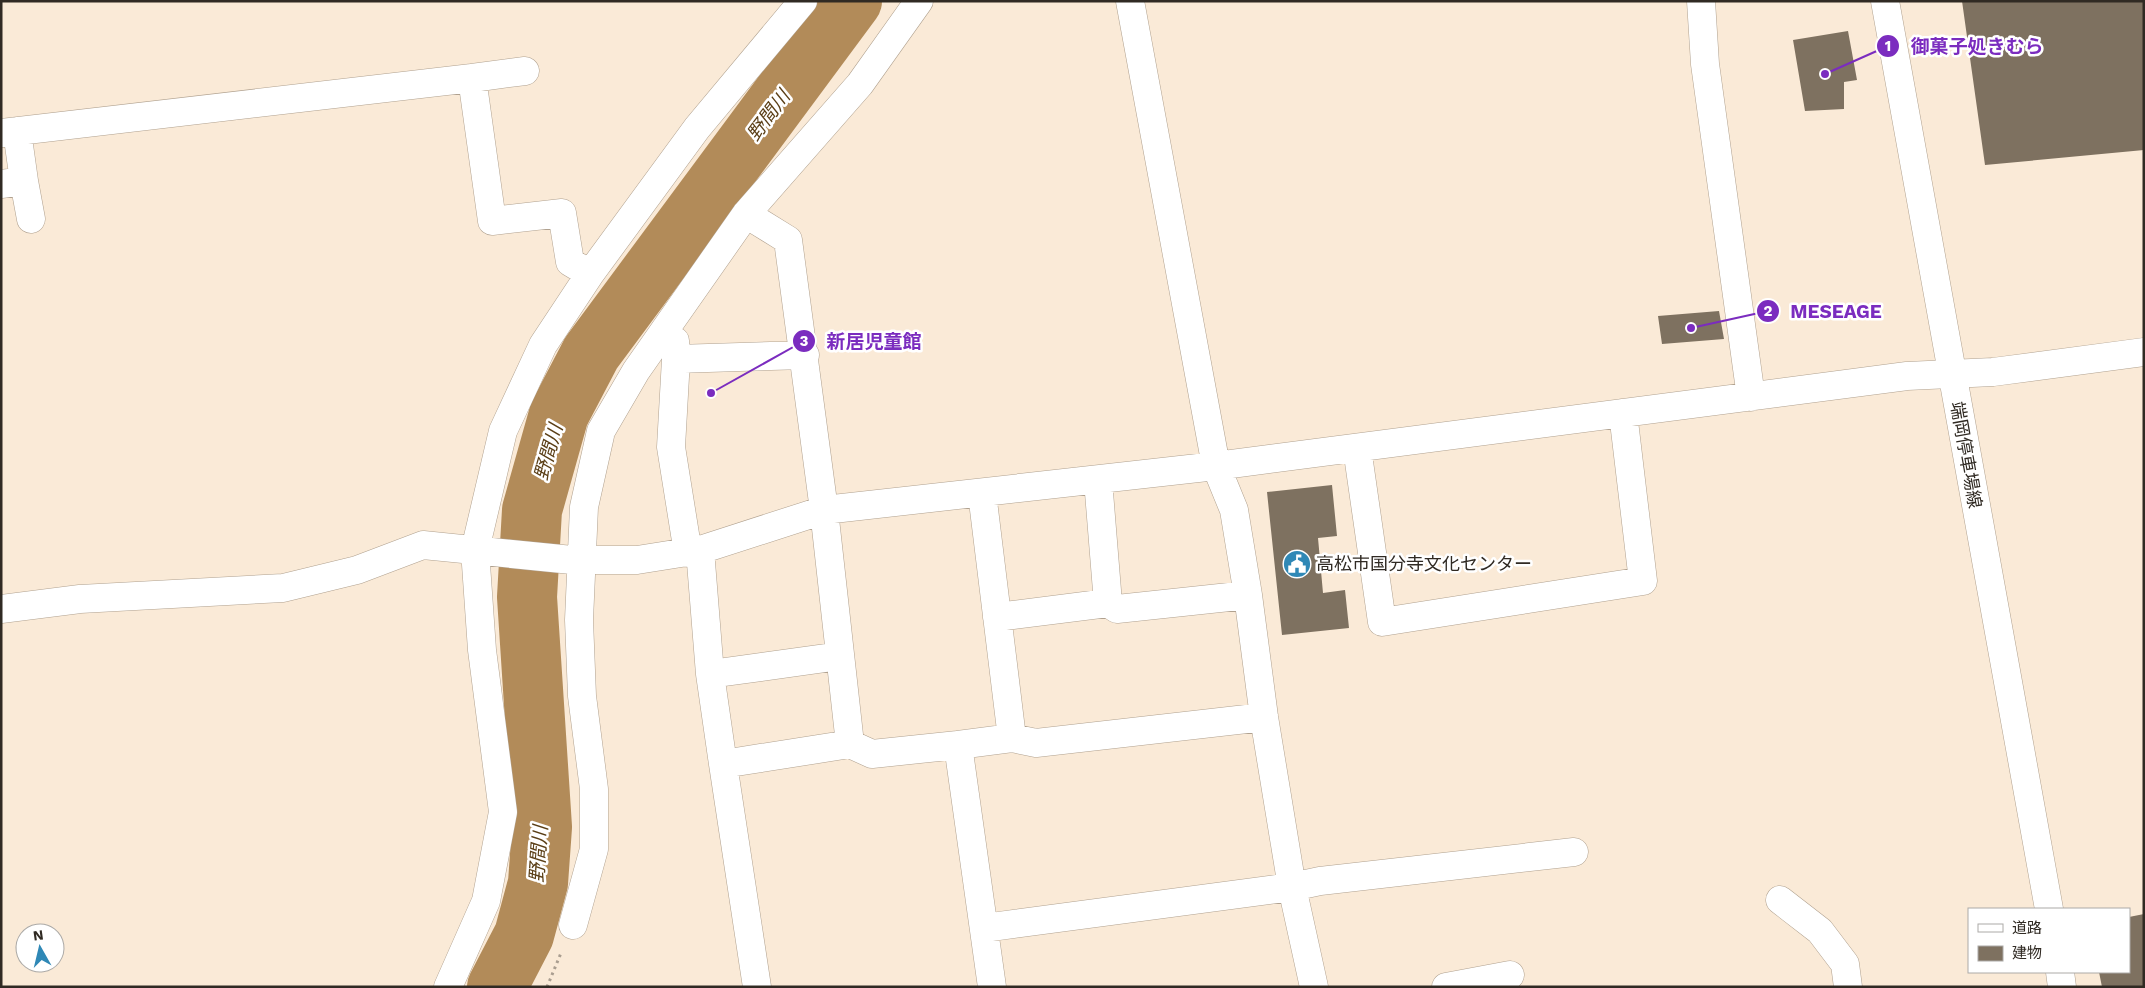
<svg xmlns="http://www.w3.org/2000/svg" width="2145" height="988" font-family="'Work Sans','Noto Sans JP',sans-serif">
	<rect width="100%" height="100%" fill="#faead7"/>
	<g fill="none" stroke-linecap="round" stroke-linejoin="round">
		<path stroke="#b28b59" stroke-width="60" d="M497,987L524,935L538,883L542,827L527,597L532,510L559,414L591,353L852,1"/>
	</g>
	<path fill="#7e7160" d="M1962,1H2144V150L1985,165Z
		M1848,31L1857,80L1844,82V109L1805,111L1793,40Z
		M1719,311L1724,339L1662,344L1658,316Z
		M1332,485L1337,536L1318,538L1323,593L1345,590L1349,628L1282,635L1267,492Z
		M2144,914V987H2102L2099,972H2129V917Z"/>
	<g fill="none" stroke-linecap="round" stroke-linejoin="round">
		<defs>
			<path id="minor" d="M1130,1L1216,466L1234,510L1248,595L1264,717L1292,887L1314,987
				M1701,1L1705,64L1751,397
				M472,78L525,71
				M1,133L472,78L492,221L562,213L570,262L590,274
				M24,181L31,219
				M1,184L24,181L17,131
				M746,214L788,240L824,510L850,744L872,754L958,745L992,987
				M675,341L676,359L805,355
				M676,359L671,447L688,553
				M1357,448L1382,622L1643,581L1623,413
				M1098,480L1108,603
				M700,550L710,674
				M1,609L80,599L283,588L357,570L423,545L572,560H637L700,550L824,510L1216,466L1907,376L1993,372L2144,352
				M997,617L1108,603L1117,609L1248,595
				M1012,738L1036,743L1264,717
				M958,745L1012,738L982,493
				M723,764L710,674L840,656
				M1780,900L1820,931L1845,964L1848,987
				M573,925L594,849V789L582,696L579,620L584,507L601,431L636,371L746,214L860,84L919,1
				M984,928L1292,887L1320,881L1574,852
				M448,987L486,901L503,812L482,650L475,550L503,431L543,345L590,274L697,128L803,1
				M757,987L723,764L850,744
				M1446,987L1510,975"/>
			<path id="major" d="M1885,1L2049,909
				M2060,972L2062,987"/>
		</defs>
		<use href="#minor" stroke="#b0a18f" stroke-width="29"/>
		<use href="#major" stroke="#b0a18f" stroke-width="29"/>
		<path stroke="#aa9e90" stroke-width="3" stroke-dasharray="2.5 4" stroke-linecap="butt" d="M547,987L561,953"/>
		<use href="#minor" stroke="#fff" stroke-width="28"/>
		<use href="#major" stroke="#fff" stroke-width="28"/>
	</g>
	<defs>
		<symbol id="civic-disc" viewBox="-11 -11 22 22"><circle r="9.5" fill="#2f88b6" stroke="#fff"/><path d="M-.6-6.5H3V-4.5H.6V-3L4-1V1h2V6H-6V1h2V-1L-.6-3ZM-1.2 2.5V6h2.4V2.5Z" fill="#fff"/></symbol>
	</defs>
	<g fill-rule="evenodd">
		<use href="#civic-disc" x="1281" y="548" width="32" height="32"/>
	</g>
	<g text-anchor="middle" stroke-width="5" stroke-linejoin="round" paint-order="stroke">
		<g font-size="18" fill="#302a23" stroke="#fff">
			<text transform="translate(1966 455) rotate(80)" y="6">端岡停車場線</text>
		</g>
		<g font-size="18" fill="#302a23" stroke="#fff" text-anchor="start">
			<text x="1316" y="570">高松市国分寺文化センター</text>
		</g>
		<g font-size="19" font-style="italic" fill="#5b3f17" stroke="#fff">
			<text transform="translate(768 115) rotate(-53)" y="7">野間川</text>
			<text transform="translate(548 452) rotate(-74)" y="7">野間川</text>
			<text transform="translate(538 854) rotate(-86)" y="7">野間川</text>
		</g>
	</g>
	<path fill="none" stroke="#7b2cbf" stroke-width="2" d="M1825 74L1888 46M1691 328L1768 311M711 393L804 341"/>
	<g fill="#7b2cbf" stroke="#fff" stroke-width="2">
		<circle cx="1825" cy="74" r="5"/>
		<circle cx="1691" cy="328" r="5"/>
		<circle cx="711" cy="393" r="5"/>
		<circle cx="1888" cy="46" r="12"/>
		<circle cx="1768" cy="311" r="12"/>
		<circle cx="804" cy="341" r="12"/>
	</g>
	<g font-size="15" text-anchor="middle" font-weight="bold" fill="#fff">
		<text x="1888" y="51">1</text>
		<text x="1768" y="316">2</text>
		<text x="804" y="346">3</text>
	</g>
	<g font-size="19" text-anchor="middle" font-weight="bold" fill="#7b2cbf" stroke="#fff" stroke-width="5" stroke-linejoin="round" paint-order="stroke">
		<text x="1977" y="53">御菓子処きむら</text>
		<text x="1836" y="318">MESEAGE</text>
		<text x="874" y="348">新居児童館</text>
	</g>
	<rect width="2145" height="988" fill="none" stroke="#302a23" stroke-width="5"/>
	<rect x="1968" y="908" width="162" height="65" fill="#ffffff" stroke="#acaaa7"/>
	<rect x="1978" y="924" width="25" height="8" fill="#ffffff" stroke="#acaaa7"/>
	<text x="2012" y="933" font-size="15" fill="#302a23">道路</text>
	<rect x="1978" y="946" width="25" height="15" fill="#7e7160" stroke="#acaaa7"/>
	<text x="2012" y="958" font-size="15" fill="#302a23">建物</text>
	<g transform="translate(40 948) rotate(352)"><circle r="24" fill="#ffffff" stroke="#acaaa7"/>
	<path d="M0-4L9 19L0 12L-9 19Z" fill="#2f88b6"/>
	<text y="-8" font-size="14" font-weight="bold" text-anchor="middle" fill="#302a23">N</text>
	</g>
</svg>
